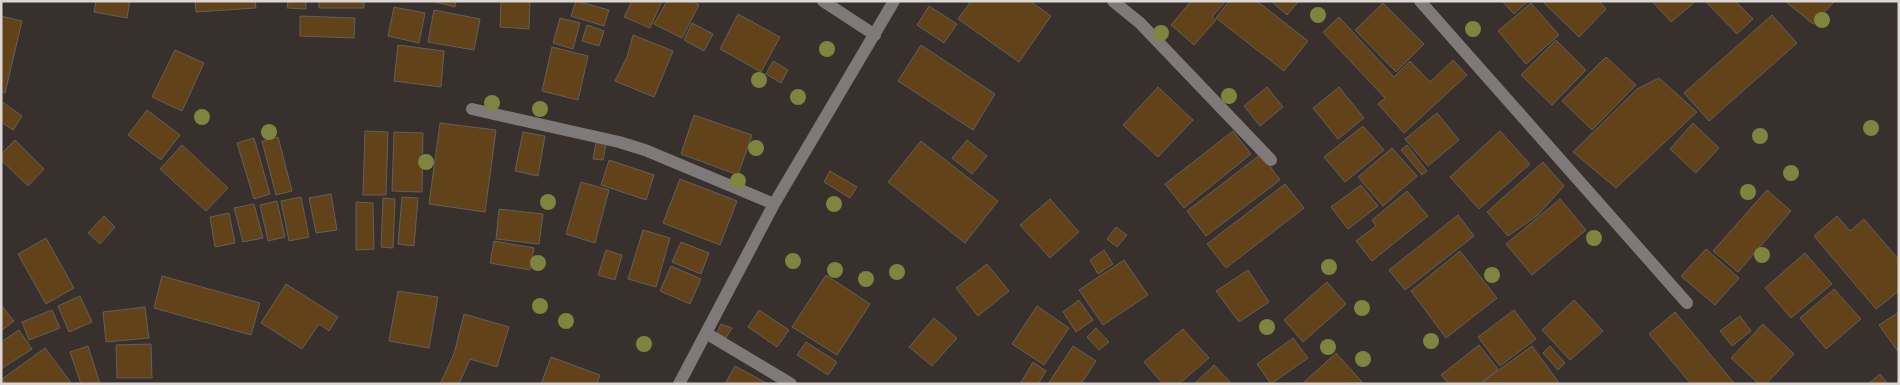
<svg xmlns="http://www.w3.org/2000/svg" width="1900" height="385" font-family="Jost,sans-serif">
	<rect width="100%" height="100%" fill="#37302d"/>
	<path fill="#624319" stroke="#645f59" d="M96,1H130L127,18L94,12Z
		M195,1H255L256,8L196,12Z
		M288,1H306V9L287,8Z
		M319,1H364V8H319Z
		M431,1H456L455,7Z
		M501,1H530L529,29L500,27Z
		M576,1L609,10L604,26L571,16Z
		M632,1H662L650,28L624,17Z
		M667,1H692L699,5L682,38L654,24Z
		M971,1H1030L1051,16L1019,62L958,19Z
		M1191,1H1226L1212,17L1216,20L1194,45L1171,25Z
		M1229,1H1257L1308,41L1284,71L1216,18Z
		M1271,1H1299L1287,15Z
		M1502,1H1528L1514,14Z
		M1542,1H1599L1606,9L1579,37Z
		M1652,1H1696L1671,22Z
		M1705,1H1735L1753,19L1737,34Z
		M1785,1H1835L1813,24Z
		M1383,3L1424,44L1396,72L1355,30Z
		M1531,3L1559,35L1526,64L1498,31Z
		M929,6L957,24L944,43L917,25Z
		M394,7L425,13L419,43L388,36Z
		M434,10L480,19L474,50L428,42Z
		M738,14L780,37L761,72L720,49Z
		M1772,15L1797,43L1709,121L1684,93Z
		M1,16L22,21L5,93L1,92Z
		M300,16L355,18L354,38L300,36Z
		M1339,17L1394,77L1410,61L1430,82L1453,60L1467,75L1404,133L1378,104L1385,98L1323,32Z
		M560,18L580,23L573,49L553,43Z
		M692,23L713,34L704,51L684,40Z
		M587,25L604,31L599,46L582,41Z
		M633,35L673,51L654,97L615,81L627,57Z
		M1556,40L1586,70L1552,105L1521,75Z
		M398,45L444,51L441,87L394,81Z
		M921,45L995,94L973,130L898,81Z
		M552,47L588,56L578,100L542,91Z
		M175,50L204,63L182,111L152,97Z
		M1606,57L1636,85L1592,130L1562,101Z
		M773,61L788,70L781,83L766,74Z
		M1659,78L1697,112L1616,188L1573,152L1637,89Z
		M1158,87L1193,120L1158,157L1123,125Z
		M1267,87L1283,107L1260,126L1244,106Z
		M1339,87L1364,118L1338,139L1313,108Z
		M1,101L22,116L13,130L1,122Z
		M147,110L180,135L161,160L128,135Z
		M1437,113L1459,140L1428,166L1405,139Z
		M694,115L752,135L738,175L681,154Z
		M440,123L496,130L485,212L429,204Z
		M1693,123L1719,148L1696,173L1670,149Z
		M1363,126L1384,150L1345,182L1324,157Z
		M365,131L388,132L386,195H363Z
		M1233,131L1251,154L1184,208L1165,184Z
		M1500,131L1530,164L1479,209L1450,177Z
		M394,132L423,133L422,192L392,191Z
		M523,132L545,136L538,176L515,171Z
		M278,137L292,191L276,195L262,141Z
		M254,138L270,194L254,199L237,143Z
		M15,140L44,169L28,186L1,160V154Z
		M967,140L987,156L972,174L952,158Z
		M921,141L998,201L965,243L888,182Z
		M596,142L606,144L603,160L593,159Z
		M182,145L228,188L206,211L160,169Z
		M1407,145L1427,171L1422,175L1401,150Z
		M1392,148L1417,176L1383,206L1358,177Z
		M1261,154L1280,180L1206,236L1187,211Z
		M609,160L654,175L646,200L601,185Z
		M1543,162L1564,186L1538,215L1508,236L1487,212Z
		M830,171L857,187L850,198L824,182Z
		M680,179L737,201L720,245L663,223Z
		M581,182L609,190L595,243L566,234Z
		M1285,184L1304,208L1226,268L1207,244Z
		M1361,185L1378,206L1348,229L1331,207Z
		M1767,190L1791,211L1738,272L1713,251Z
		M1407,191L1428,216L1372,261L1356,241L1376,226L1372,220Z
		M331,194L337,230L316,233L309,198Z
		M301,197L309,237L289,241L281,201Z
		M402,197L418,198L414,246L398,244Z
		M383,198L395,199L393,248L381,247Z
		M1050,199L1079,232L1050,258L1020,225Z
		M1560,199L1586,230L1532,275L1506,244Z
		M277,201L285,237L268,241L260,205Z
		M356,202L373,203L374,249L356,250Z
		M254,204L263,238L243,242L234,208Z
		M499,209L543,214L539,244L496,239Z
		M229,213L235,243L215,247L210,217Z
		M1458,215L1474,236L1405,290L1389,270Z
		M104,216L115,227L100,244L88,233Z
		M1837,216L1850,231L1864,219L1899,260V291L1876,309L1814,236Z
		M1116,227L1127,235L1117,247L1107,239Z
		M643,230L670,238L656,287L628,279Z
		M46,238L74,288L46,304L18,254Z
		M494,241L534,248L530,270L490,263Z
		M681,242L709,253L701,274L672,262Z
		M1706,249L1739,278L1715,305L1681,276Z
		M606,250L622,255L615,280L598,275Z
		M1104,250L1113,264L1098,274L1090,260Z
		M1460,251L1497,298L1446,338L1411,291Z
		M1805,253L1832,284L1791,318L1765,288Z
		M1124,260L1148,295L1103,325L1079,290Z
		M987,264L1009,291L978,316L956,288Z
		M671,266L701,279L690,304L660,291Z
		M1248,270L1269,302L1239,322L1216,291Z
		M826,275L870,304L837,355L792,327Z
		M162,276L260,303L251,335L154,308Z
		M1327,282L1346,304L1303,342L1284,320Z
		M286,284L338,317L329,331L319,324L302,349L261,323Z
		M1834,289L1861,319L1826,349L1800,318Z
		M398,291L438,297L429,348L389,341Z
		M80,296L92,322L69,332L58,306Z
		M1079,300L1093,320L1076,332L1063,312Z
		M1574,300L1603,331L1570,360L1542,330Z
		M1,305L14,321L1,331Z
		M1037,306L1069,328L1044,365L1012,344Z
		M145,307L149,338L106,342L103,312Z
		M52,310L60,328L29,340L22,322Z
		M759,310L789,330L777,347L748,327Z
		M1514,310L1536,339L1500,366L1478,337Z
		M1675,312L1735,384H1691L1649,334Z
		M1899,312V353L1879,325Z
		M464,314L509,327L497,367L470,359L459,384H440L454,354Z
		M1740,316L1751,331L1732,346L1720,331Z
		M934,318L957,338L932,366L909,347Z
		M721,324L732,328L726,338L717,333Z
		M1763,324L1794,354L1766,384H1759L1731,358Z
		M1096,328L1109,342L1099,350L1087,337Z
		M1183,329L1209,358L1179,384H1163L1144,362Z
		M19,330L32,349L1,369V342Z
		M1293,338L1308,358L1271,384L1257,364Z
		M806,342L837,362L828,375L797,355Z
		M151,344L152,378H117L116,345Z
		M1479,345L1498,369L1480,384H1449L1441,375Z
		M88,346L100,384H81L70,352Z
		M1073,346L1096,361L1081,384H1048Z
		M1532,346L1560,384L1481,383Z
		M1550,346L1565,363L1558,370L1543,353Z
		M45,348L72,384H5L2,379Z
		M1336,353L1363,383L1302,384Z
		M551,357L600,375L597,384H541Z
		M1033,362L1046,371L1038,384H1020Z
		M1214,365L1232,384H1194Z
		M735,366L768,384H725Z
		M1880,374L1888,384H1868Z"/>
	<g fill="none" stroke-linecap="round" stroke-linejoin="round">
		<path stroke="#7e7a7a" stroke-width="12" d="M823,1L875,35
			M1113,1L1140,23L1271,160
			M1420,1L1687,303
			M472,109L619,142L645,150L774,204
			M706,333L791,384
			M679,384L774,204L894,1"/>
	</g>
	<g fill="#7f853f">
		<circle cx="1318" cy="15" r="8"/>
		<circle cx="1822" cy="20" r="8"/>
		<circle cx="1473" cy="29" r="8"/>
		<circle cx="1161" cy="33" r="8"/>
		<circle cx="827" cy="49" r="8"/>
		<circle cx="759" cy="80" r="8"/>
		<circle cx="1229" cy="96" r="8"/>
		<circle cx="798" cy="97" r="8"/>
		<circle cx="492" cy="103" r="8"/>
		<circle cx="540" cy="109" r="8"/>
		<circle cx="202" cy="117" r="8"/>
		<circle cx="1871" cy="128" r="8"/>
		<circle cx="269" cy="132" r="8"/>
		<circle cx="1760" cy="136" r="8"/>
		<circle cx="756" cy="148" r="8"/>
		<circle cx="426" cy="162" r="8"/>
		<circle cx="1791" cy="173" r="8"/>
		<circle cx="738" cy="181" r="8"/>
		<circle cx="1748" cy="192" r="8"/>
		<circle cx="548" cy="202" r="8"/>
		<circle cx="834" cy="204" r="8"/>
		<circle cx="1594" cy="238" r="8"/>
		<circle cx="1762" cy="255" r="8"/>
		<circle cx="793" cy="261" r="8"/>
		<circle cx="538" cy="263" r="8"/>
		<circle cx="1329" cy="267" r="8"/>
		<circle cx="835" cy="270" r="8"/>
		<circle cx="897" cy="272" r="8"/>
		<circle cx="1492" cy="275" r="8"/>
		<circle cx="866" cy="279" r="8"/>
		<circle cx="540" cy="306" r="8"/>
		<circle cx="1362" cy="308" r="8"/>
		<circle cx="566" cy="321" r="8"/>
		<circle cx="1267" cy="327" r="8"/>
		<circle cx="1431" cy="341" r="8"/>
		<circle cx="644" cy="344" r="8"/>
		<circle cx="1328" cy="347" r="8"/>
		<circle cx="1363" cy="359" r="8"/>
	</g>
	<rect width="1900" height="385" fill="none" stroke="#dbd7d5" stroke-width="5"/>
</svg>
